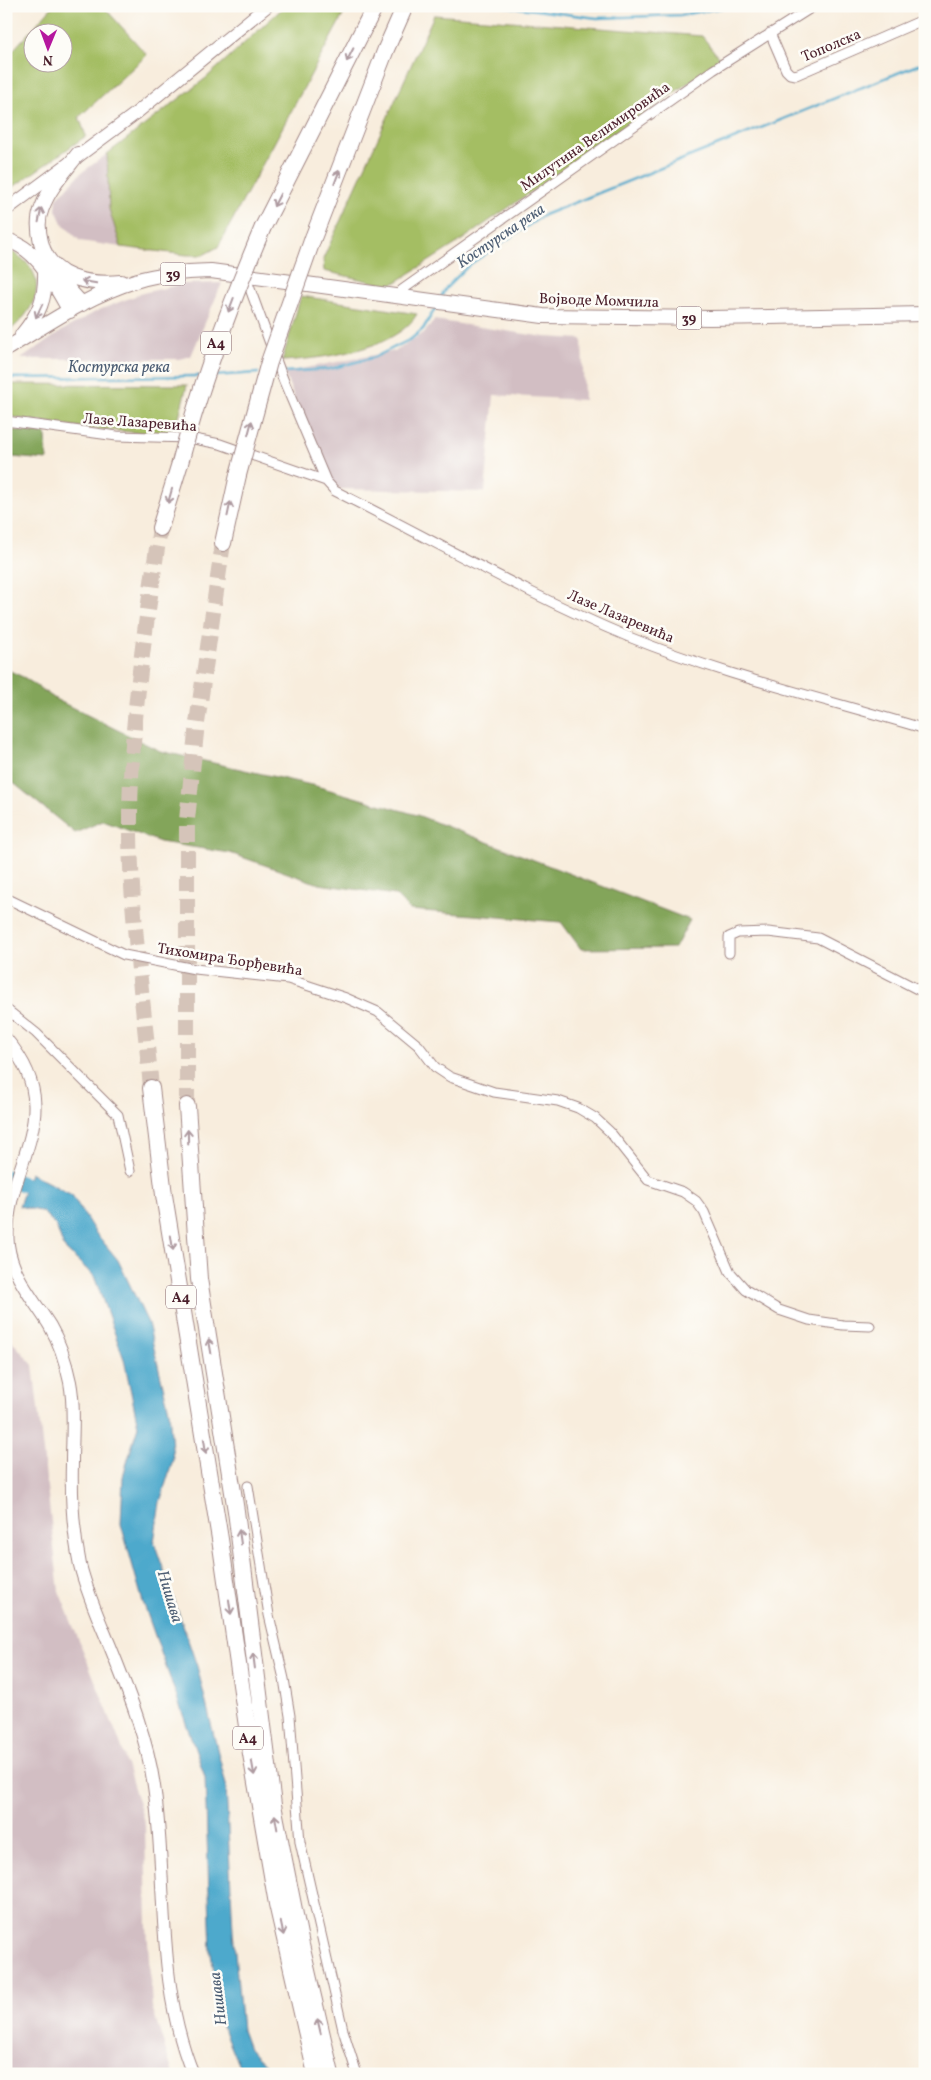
<svg xmlns="http://www.w3.org/2000/svg" width="931" height="2080" font-family="Vollkorn,serif">
	<rect width="100%" height="100%" fill="#fdfcf7"/>
	<filter id="ink" filterUnits="userSpaceOnUse"><feTurbulence type="fractalNoise" baseFrequency=".02" numOctaves="2"/><feDisplacementMap in="SourceGraphic" scale="10" xChannelSelector="R" yChannelSelector="G"/><feConvolveMatrix kernelMatrix="1 2 1 2 8 2 1 2 1" color-interpolation-filters="sRGB"/></filter>
	<filter id="wash" filterUnits="userSpaceOnUse"><feTurbulence type="fractalNoise" baseFrequency=".0096" numOctaves="4" result="noise"/><feDisplacementMap in="SourceGraphic" scale="20" xChannelSelector="R" yChannelSelector="G"/><feGaussianBlur stdDeviation="1.12" result="paint"/><feColorMatrix in="noise" values="0 0 0 0 0 0 0 0 0 0 0 0 0 0 0 0 0 1.4 0 .05"/><feComposite in="paint" operator="in"/></filter>
	<g filter="url(#wash)">
		<rect width="100%" height="100%" fill="#f8eddd"/>
		<path fill="#d2bec3" d="M107,154L109,209L121,247L80,241L62,223L56,210L57,198L66,189L81,173Z
			M222,283L191,356L179,359H21L65,329L99,310L143,293L182,284Z
			M434,320L545,337L582,339L584,400L494,395L485,492L341,489L328,480L284,372L395,351L425,332Z
			M6,1334L33,1365L59,1591L121,1745L145,1825L147,1926L152,2007L173,2074H6Z"/>
		<path fill="#a4be64" stroke="#776e48" fill-rule="evenodd" d="M53,6H103L147,55L79,117L86,136L6,192V58ZM32,32H62V62H32Z
			M285,6H348L218,247L203,255H187L121,247L109,209L107,154L206,78Z
			M434,15L702,36L721,60L456,244L390,286L324,271L323,259Z
			M6,249C51,269 42,308 6,333Z
			M301,296L417,314C397,350 319,359 282,361Z
			M6,384L187,385L174,436L86,428L17,418L6,414Z"/>
		<path fill="#83a55a" stroke="#666242" d="M6,429L46,434L47,460L12,457L6,464Z
			M6,669L25,678L57,700L160,751L316,786L417,815L690,920L675,948L581,949L561,922L410,910L395,895L319,884L230,853L160,842L103,821L75,833L6,777Z"/>
		<path fill="#4ea9cc" stroke="#4c647c" d="M30,1173L72,1195L95,1232L118,1260L148,1323L169,1411L173,1460L160,1502L154,1542L197,1666L226,1785L233,1931L242,2030L249,2049L275,2074H242L222,2026L211,1953L205,1777L142,1599L121,1524L123,1476L138,1426L124,1359L94,1276L64,1248L56,1226L43,1212L19,1206Z"/>
		<g fill="none" stroke-linecap="round" stroke-linejoin="round">
			<path stroke="#4ea9cc" stroke-width="2.5" d="M505,6L597,18L681,15L732,6
				M441,297L446,288L469,265L544,215L925,62
				M284,372L330,369L375,357L411,339L423,329L436,307
				M212,376L258,373
				M6,378L199,376"/>
			<path stroke="#4ea9cc" stroke-width="15" d="M6,1177L44,1193"/>
		</g>
	</g>
	<g filter="url(#ink)">
		<g fill="none" stroke-linecap="round" stroke-linejoin="round">
			<path stroke="#d5c4b9" stroke-width="16" stroke-dasharray="16 8" stroke-linecap="butt" d="M151,1088C143,997 129,905 130,813C131,718 146,622 160,528
				M187,1106V820L197,723L223,543"/>
			<defs>
				<path id="street" d="M924,6L925,7
					M770,33L786,70L790,74L796,75L925,19
					M245,275L283,379L326,481L335,491C433,540 528,595 629,637C725,676 826,699 925,729
					M399,297L402,290L713,70L814,6
					M6,421L117,436L189,438L220,444L326,481
					M6,898L124,955L195,969L288,979L346,998L378,1012L419,1046L435,1067L450,1077L494,1092L558,1101L578,1108L595,1118L610,1132L648,1180L683,1192L696,1201L704,1212L730,1272L746,1290L779,1310L809,1320L843,1325L870,1326
					M729,953V937L738,933L768,932L818,938L925,993
					M6,1009L36,1033L118,1115L130,1171
					M248,1486L269,1615L284,1679L290,1716L300,1842L343,2030L357,2074"/>
				<path id="secondary" d="M6,210L135,114L267,6
					M6,1039C73,1117 0,1167 8,1245C12,1276 34,1300 50,1326C60,1343 66,1363 70,1382C75,1408 72,1436 72,1463C71,1498 73,1531 80,1565C87,1593 99,1620 110,1646C128,1691 147,1737 154,1786C168,1882 155,1982 193,2074"/>
				<path id="primary" d="M78,154C65,171 49,188 42,208C37,219 38,230 41,242C50,279 88,285 121,282
					M6,240C39,248 54,285 70,311
					M58,271L70,291L82,304
					M22,335C39,314 46,299 45,271
					M6,349C47,324 89,295 135,281C160,273 186,272 211,271L543,316L710,318L925,314"/>
				<path id="highway" d="M263,227L375,6
					M313,238L386,49L405,6
					M160,528L180,463
					M223,543L238,475
					M151,1088L164,1195L220,1539L251,1754L277,1904L316,2074
					M187,1106L199,1279L236,1511L273,1805L301,1945L331,2074"/>
			</defs>
			<use href="#street" stroke="#a18684" stroke-width="11"/>
			<use href="#secondary" stroke="#a18684" stroke-width="14"/>
			<use href="#primary" stroke="#a18684" stroke-width="16"/>
			<use href="#highway" stroke="#a18684" stroke-width="18"/>
			<use href="#street" stroke="#fff" stroke-width="9"/>
			<use href="#secondary" stroke="#fff" stroke-width="12"/>
			<use href="#primary" stroke="#fff" stroke-width="14"/>
			<use href="#highway" stroke="#fff" stroke-width="16"/>
			<defs>
				<path id="highway-bridge" d="M180,463C201,382 230,305 263,227
					M238,475L269,362L313,238"/>
			</defs>
			<use href="#highway-bridge" stroke="#a18684" stroke-width="18" stroke-linecap="butt"/>
			<use href="#highway-bridge" stroke="#fff" stroke-width="16"/>
		</g>
		<defs><path id="oneway-shaft" d="M-6 0H5M1.5-3L5.5 0L1.5 3" fill="none" stroke-width="1.6" stroke-linecap="round" stroke-linejoin="round" transform="scale(1.25)"/></defs>
		<g stroke="#ae9aa0">
			<use href="#oneway-shaft" transform="translate(350 55) rotate(117)"/>
			<use href="#oneway-shaft" transform="translate(337 177) rotate(-69)"/>
			<use href="#oneway-shaft" transform="translate(277 200) rotate(117)"/>
			<use href="#oneway-shaft" transform="translate(40 215) rotate(-79)"/>
			<use href="#oneway-shaft" transform="translate(89 282) rotate(-170)"/>
			<use href="#oneway-shaft" transform="translate(231 305) rotate(111)"/>
			<use href="#oneway-shaft" transform="translate(39 311) rotate(116)"/>
			<use href="#oneway-shaft" transform="translate(250 428) rotate(-75)"/>
			<use href="#oneway-shaft" transform="translate(170 496) rotate(106)"/>
			<use href="#oneway-shaft" transform="translate(229 509) rotate(-78)"/>
			<use href="#oneway-shaft" transform="translate(188 1137) rotate(-92)"/>
			<use href="#oneway-shaft" transform="translate(172 1243) rotate(81)"/>
			<use href="#oneway-shaft" transform="translate(210 1346) rotate(-100)"/>
			<use href="#oneway-shaft" transform="translate(205 1446) rotate(81)"/>
			<use href="#oneway-shaft" transform="translate(240 1537) rotate(-98)"/>
			<use href="#oneway-shaft" transform="translate(230 1607) rotate(82)"/>
			<use href="#oneway-shaft" transform="translate(254 1661) rotate(-97)"/>
			<use href="#oneway-shaft" transform="translate(253 1768) rotate(80)"/>
			<use href="#oneway-shaft" transform="translate(276 1822) rotate(-100)"/>
			<use href="#oneway-shaft" transform="translate(282 1928) rotate(78)"/>
			<use href="#oneway-shaft" transform="translate(319 2026) rotate(-103)"/>
		</g>
	</g>
	<g text-anchor="middle" stroke-width="5" stroke-linejoin="round" paint-order="stroke">
		<g fill="#fdfcf7" stroke="#806168" stroke-width="1">
			<rect x="160.5" y="262.5" width="25" height="23" rx="4"/>
			<rect x="676.5" y="306.5" width="25" height="23" rx="4"/>
			<rect x="201" y="331.5" width="30" height="23" rx="4"/>
			<rect x="166" y="1285.5" width="30" height="23" rx="4"/>
			<rect x="233" y="1726.5" width="30" height="23" rx="4"/>
		</g>
		<g font-size="14" font-weight="bold" fill="#4a1f2b">
			<text x="173" y="279">39</text>
			<text x="689" y="323">39</text>
			<text x="216" y="348">A4</text>
			<text x="181" y="1302">A4</text>
			<text x="248" y="1743">A4</text>
		</g>
		<g font-size="15" fill="#4a1f2b" stroke="#fdfcf7">
			<text transform="translate(831 45) rotate(-23)" y="5">Тополска</text>
			<text transform="translate(595 136) rotate(-35)" y="5">Милутина Велимировића</text>
			<text transform="translate(599 300) rotate(2)" y="5">Војводе Момчила</text>
			<text transform="translate(140 422) rotate(4)" y="5">Лазе Лазаревића</text>
			<text transform="translate(621 616) rotate(23)" y="5">Лазе Лазаревића</text>
			<text transform="translate(230 959) rotate(9)" y="5">Тихомира Ђорђевића</text>
		</g>
		<g font-size="16" font-style="italic" fill="#4c5d73" stroke="#fdfcf7">
			<text transform="translate(500 235) rotate(-34)" y="6">Костурска река</text>
			<text x="119" y="372">Костурска река</text>
			<text transform="translate(171 1596) rotate(73)" y="6">Нишава</text>
			<text transform="translate(217 1999) rotate(-97)" y="6">Нишава</text>
		</g>
	</g>
	<rect width="931" height="2080" fill="none" stroke="#fdfcf7" stroke-width="25"/>
	<g transform="translate(48 48) rotate(181)"><circle r="24" fill="#fdfcf7" stroke="#b5a4a5"/>
	<path d="M0-4L9 19L0 12L-9 19Z" fill="#b5179e"/>
	<text y="-8" font-size="14" font-weight="bold" text-anchor="middle" fill="#4a1f2b">N</text>
	</g>
</svg>
